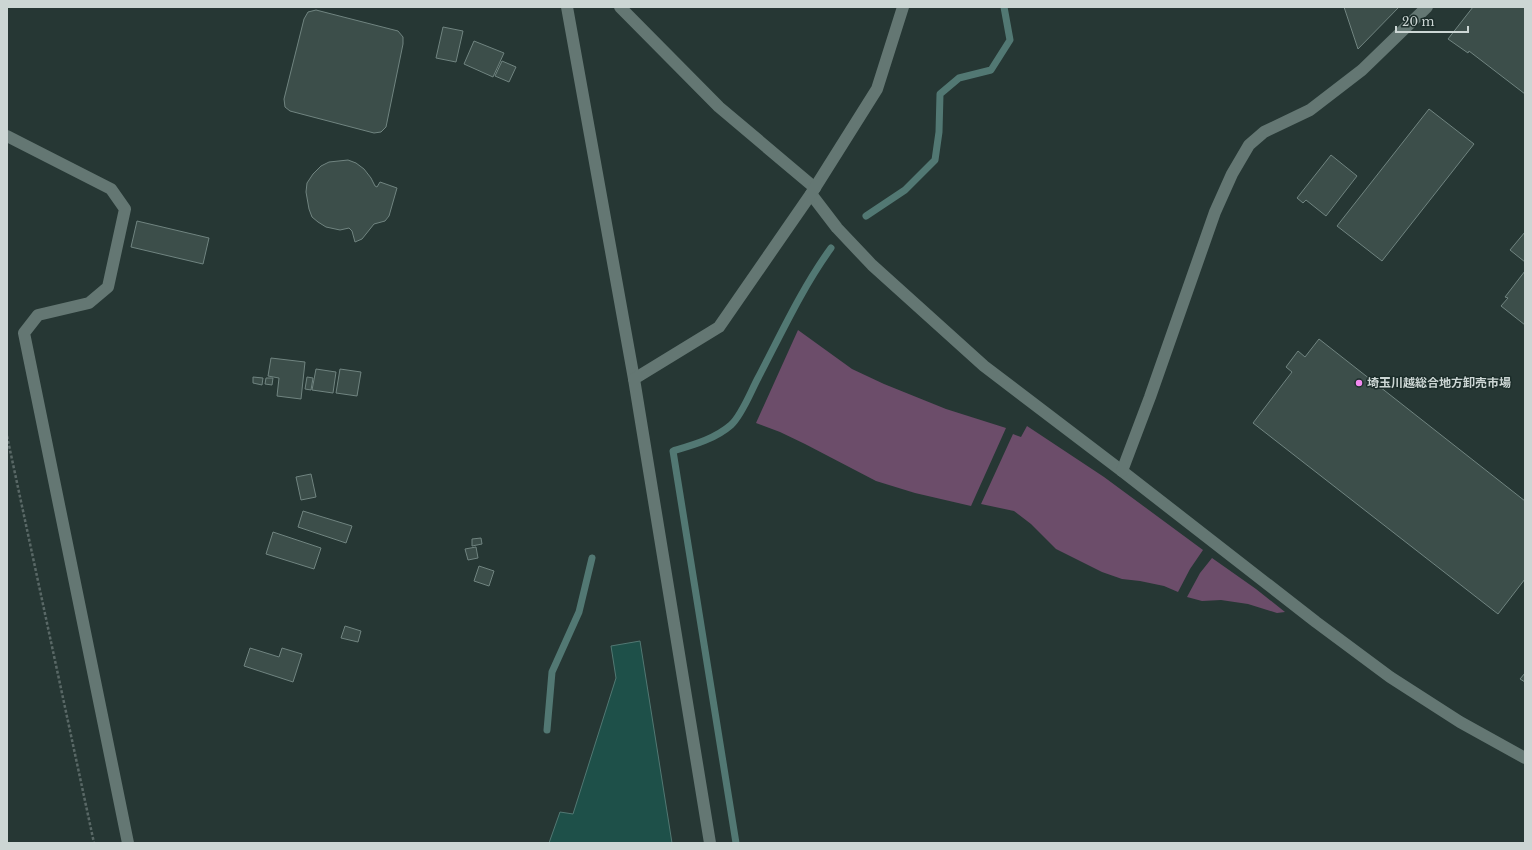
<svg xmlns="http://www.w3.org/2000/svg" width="1532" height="850" font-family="'Libre Baskerville','Noto Sans JP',serif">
	<rect width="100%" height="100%" fill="#263734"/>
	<path fill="#6c4d6a" d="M798,330L852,369L884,384L946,409L1006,428L971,506L915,493L876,481L805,444L780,432L756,423Z
		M1027,426L1104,477L1203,550L1190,569L1178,592L1164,586L1140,581L1122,579L1102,572L1056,549L1031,524L1014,511L981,504L1013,434L1021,437Z
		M1212,558L1256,589L1285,612L1277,613L1248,604L1221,600L1202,601L1187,597L1200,573Z"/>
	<path fill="#1e5049" stroke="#527873" d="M640,641L672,843H549L560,812L573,814L616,678L611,646Z"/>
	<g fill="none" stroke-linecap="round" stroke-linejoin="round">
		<path stroke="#527873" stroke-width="7" d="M866,216L905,190L935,160L939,132L940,94L959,78L991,70L1010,40L1004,7
			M547,730L552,672L579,612L592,558
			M736,843L673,451C693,445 715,439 731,425C742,415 751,391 758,378C781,334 802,288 831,248"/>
	</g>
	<path fill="#3c4e4a" stroke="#708480" d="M1344,7H1399L1358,49Z
		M1473,7H1525V94L1469,51L1468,53L1448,39Z
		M316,10L398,31L403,37V44L386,127L381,132L374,133L290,111L285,107L284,99L304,19L308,12Z
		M443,27L463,31L456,62L436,58Z
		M474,41L504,53L493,77L464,64Z
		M502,61L516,67L509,82L495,76Z
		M1429,109L1474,144L1382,261L1337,226Z
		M1331,155L1357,176L1326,216L1306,200L1303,203L1297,198Z
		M348,160L356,163L364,169L371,178L375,186L377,187L380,182L397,188L389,216L385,221L374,224L362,239L355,242L352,231L349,228L340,230L326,227L318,222L312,217L309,209L306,192L307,183L313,174L321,166L329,162Z
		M137,221L209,238L203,264L131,247Z
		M1525,232V262L1510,250Z
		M1525,271V325L1501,306L1508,298L1505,297Z
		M1319,339L1525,501V579L1498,614L1253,423L1292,372L1286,367L1298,351L1305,357Z
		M271,358L305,362L301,399L277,396L279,378L268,376Z
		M316,369L336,372L333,393L312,390Z
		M340,369L361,372L357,396L336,393Z
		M253,377L263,378L262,385L253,383Z
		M307,377L313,378L311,390L305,389Z
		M266,378H273L272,385L265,384Z
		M311,474L316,497L301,500L296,477Z
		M303,511L352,526L346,543L298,527Z
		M273,532L321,548L314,569L266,554Z
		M481,538L482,544L472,546V539Z
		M476,547L478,558L468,560L465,549Z
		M479,566L494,571L489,586L474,581Z
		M345,626L361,631L358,642L341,638Z
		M250,648L279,657L282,648L302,654L293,682L244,666Z
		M1525,673V682L1520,679Z"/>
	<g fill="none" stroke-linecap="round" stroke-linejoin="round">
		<path stroke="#596866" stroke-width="2.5" stroke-dasharray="3 2" stroke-linecap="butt" d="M7,436L94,843"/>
		<path stroke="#647773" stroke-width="12" d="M567,7L634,379
			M620,7L719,107L815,188
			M7,136L111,189L125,209L108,287L89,303L38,315L24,333L128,843
			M811,194L837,228L872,265L984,366L1122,471L1316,622L1390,677L1460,722L1525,758"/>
		<path stroke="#647773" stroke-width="12" d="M1122,471L1150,397L1215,212L1232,174L1249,145L1264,132L1310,110L1362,70L1427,7
			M710,843L634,379L719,327L811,194L877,89L903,7"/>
	</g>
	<circle fill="#f489f0" stroke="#1c2d2a" stroke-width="1.5" cx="1359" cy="383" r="4"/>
	<g text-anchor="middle" stroke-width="3" stroke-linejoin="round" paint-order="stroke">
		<g font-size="12" font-weight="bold" fill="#ccd6d4" stroke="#1c2d2a" text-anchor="start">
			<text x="1367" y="387">埼玉川越総合地方卸売市場</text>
		</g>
	</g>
	<rect width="1532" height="850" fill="none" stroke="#ccd6d4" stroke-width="16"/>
	<path d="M1396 26v6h72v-6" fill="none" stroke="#ccd6d4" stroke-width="2"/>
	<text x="1402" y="26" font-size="12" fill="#ccd6d4" stroke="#1c2d2a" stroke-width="3" paint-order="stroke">20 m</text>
</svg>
